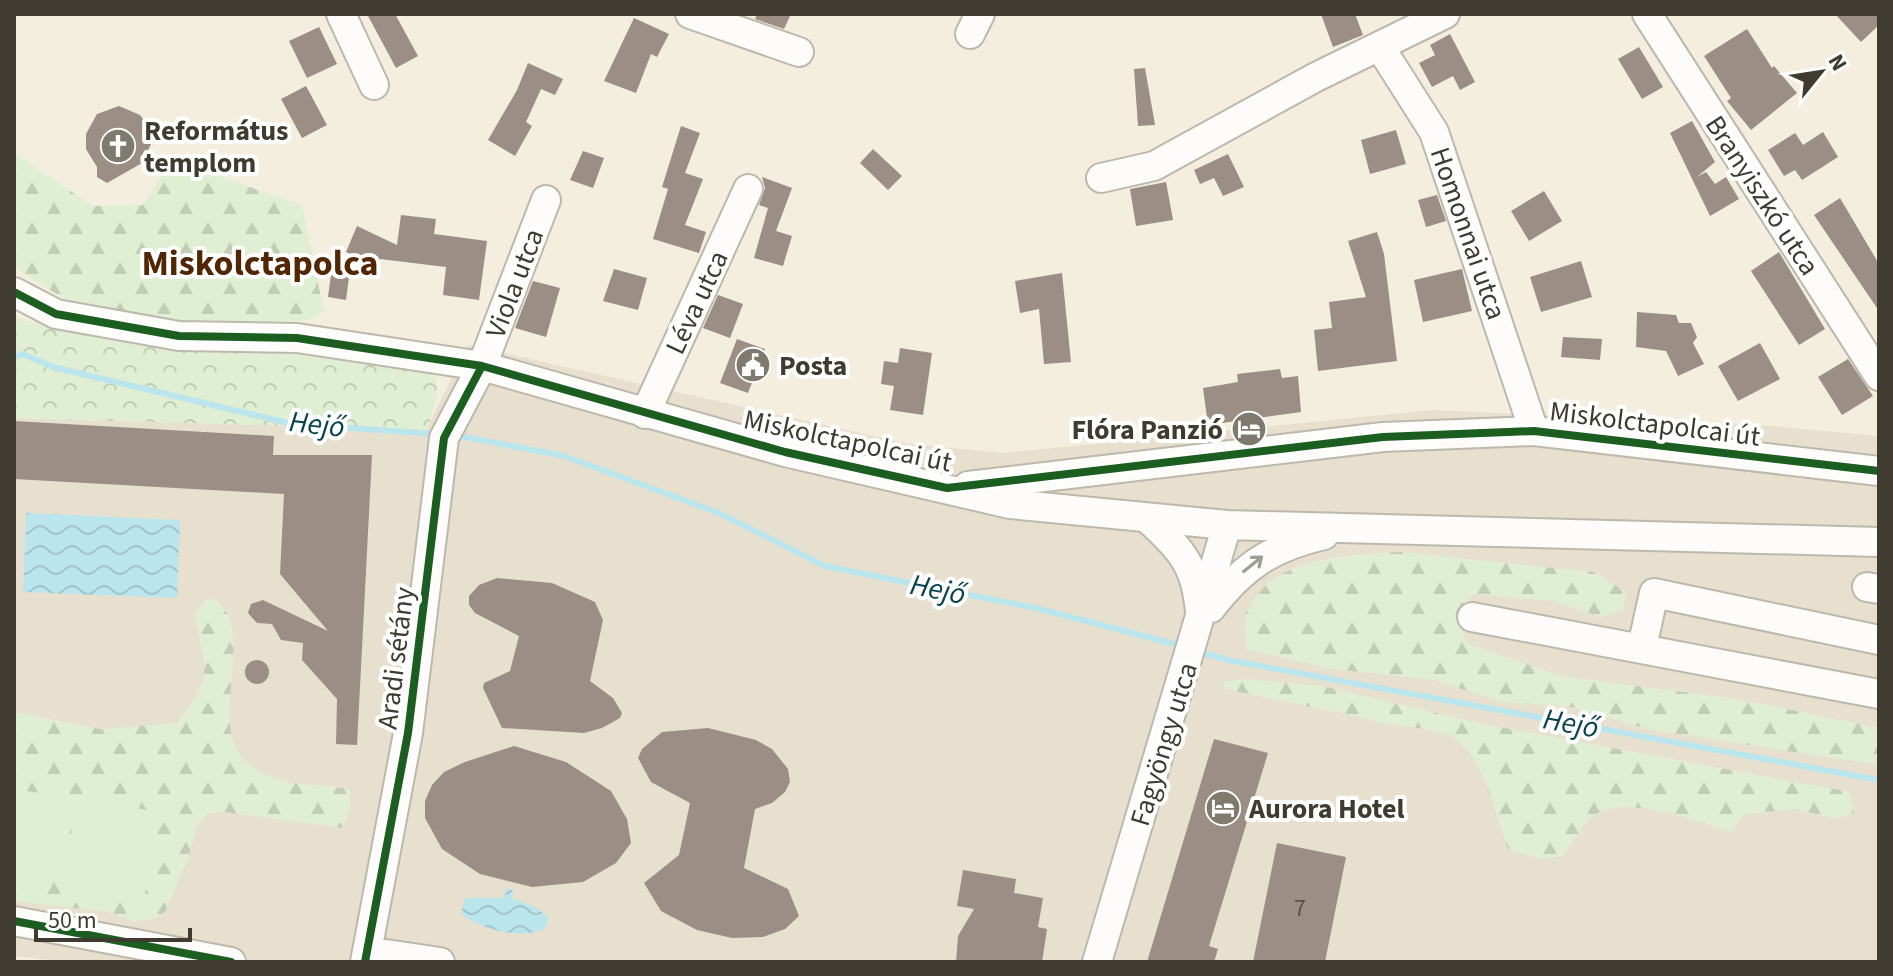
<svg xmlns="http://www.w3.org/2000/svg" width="1893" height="976" font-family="'Source Sans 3',sans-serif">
	<defs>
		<pattern id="forest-firs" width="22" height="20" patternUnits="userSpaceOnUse" patternTransform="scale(2)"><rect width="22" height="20" fill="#e0efd3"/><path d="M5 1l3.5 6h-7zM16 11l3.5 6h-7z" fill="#c1ceb5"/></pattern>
		<pattern id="park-crowns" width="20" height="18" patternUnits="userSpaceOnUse" patternTransform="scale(2)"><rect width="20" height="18" fill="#e0efd3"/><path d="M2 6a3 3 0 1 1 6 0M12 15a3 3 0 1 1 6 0" fill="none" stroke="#c1ceb5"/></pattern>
		<pattern id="water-waves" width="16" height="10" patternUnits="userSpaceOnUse" patternTransform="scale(2)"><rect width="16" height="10" fill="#bae5ed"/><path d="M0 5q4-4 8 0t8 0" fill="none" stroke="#a1c5cc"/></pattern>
	</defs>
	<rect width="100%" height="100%" fill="#f4eede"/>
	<path fill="#e8e0ce" d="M468,345L909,444L1004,453L1432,410L1771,426L1879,436V962H69L14,956V418L426,430Z"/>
	<path fill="url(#forest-firs)" d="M14,153L93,206L143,205L172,160L302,205L324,312L309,320L205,326L69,302L14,267Z
		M1401,552L1593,572L1626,592L1623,610L1602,617L1553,601L1473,594C1462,613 1457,624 1469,644L1561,676L1737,699L1879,728V765L1651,730L1572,707L1502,702L1434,680L1332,669L1246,649C1246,638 1243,621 1247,612C1272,554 1349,556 1401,552Z
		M216,599C220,605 228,613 230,620C246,679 196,756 281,780C303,787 327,783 349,790L351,805L343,828L224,812L208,813L197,825L188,859L165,912L153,919L135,922L108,912L14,901V712L101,729L177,723C216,670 205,675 195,615L205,600Z
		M1245,679L1323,686L1483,724L1850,792L1854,813L1835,819L1797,809L1744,814L1732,832C1699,822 1624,793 1593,816C1581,825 1572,845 1563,856L1541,859L1508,849C1496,817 1483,751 1450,736C1429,726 1391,728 1365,718L1225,689L1223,682Z"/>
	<path fill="url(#park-crowns)" d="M14,314L23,321L430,341L438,393L427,430L14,418Z"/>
	<path fill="#e0efd3" d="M14,789L71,798L59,879L14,872Z
		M77,798L159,812L143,906L62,892Z"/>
	<path fill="url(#water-waves)" d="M26,513L180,520L177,598L23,592Z
		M506,888L514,891L512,898L537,908L549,918L544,929C518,940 484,930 461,914L465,898H504Z"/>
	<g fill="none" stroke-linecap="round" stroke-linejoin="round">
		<path stroke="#bae5ed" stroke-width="6" d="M14,357L23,354L53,367L292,424L436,434
			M455,435L564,456L719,513L825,566L1040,609L1182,646
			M1196,651L1228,660L1879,780"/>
	</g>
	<path fill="#9a8e85" d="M367,14H395L418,56L396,68Z
		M757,14H791L784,29L755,19Z
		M1321,14H1355L1363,35L1333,47Z
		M1835,14H1879V25L1861,42Z
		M634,18L669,34L657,57L651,54L636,93L604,81Z
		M319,27L337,64L307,78L289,41Z
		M1747,29L1772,68L1774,66L1797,93L1751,130L1727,101L1731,98L1704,56Z
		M1450,34L1475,82L1460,90L1453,76L1432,87L1419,63L1435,55L1430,45Z
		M1639,47L1663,87L1642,99L1618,59Z
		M528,63L563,79L555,95L541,89L526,122L532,126L515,156L488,140L517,90Z
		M1145,68L1155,125L1138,126L1134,69Z
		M306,86L327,125L302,138L281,99Z
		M119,106L140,115L149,127L152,142L142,163L107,183L97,177V167L86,149V134L97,114Z
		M1692,121L1715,162L1697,177L1706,172L1715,184L1726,177L1739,199L1710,216L1670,133Z
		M681,126L700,133L685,173L703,179L685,225L706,232L699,253L653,239L668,189L662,187Z
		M1396,130L1406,164L1370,174L1361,140Z
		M1823,132L1838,157L1802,180L1795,170L1784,176L1768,150L1795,133L1803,145Z
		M873,149L902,176L888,190L860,163Z
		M583,151L604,158L593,188L570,180Z
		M1228,154L1244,187L1223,196L1214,178L1200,184L1194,170Z
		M762,177L792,188L776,231L792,236L783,266L754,258L768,208L759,205L765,188Z
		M1166,182L1173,220L1136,226L1130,189Z
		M1544,191L1562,221L1529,241L1511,211Z
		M1437,195L1446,221L1426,227L1418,200Z
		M1840,198L1879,264V311L1814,215Z
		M401,215L436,219L434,234L487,241L479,300L443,295L446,267L380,259L377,266L346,252L357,226L397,245Z
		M1377,232L1384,254L1397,361L1318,371L1314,330L1332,328L1329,302L1366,297L1348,241Z
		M1779,252L1825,329L1799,345L1751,271Z
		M1581,261L1592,297L1541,312L1530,277Z
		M332,267L350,270L346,300L328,297Z
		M614,269L647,278L638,310L603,301Z
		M1462,269L1472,311L1423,322L1414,280Z
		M1062,273L1071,362L1044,364L1039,309L1020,313L1015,281Z
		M533,281L560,288L546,337L515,328Z
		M718,295L743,304L730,338L703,328Z
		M1637,312L1676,315L1679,323H1691L1697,337L1693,343L1704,364L1678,376L1666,351L1636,347Z
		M1563,337L1602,339L1600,360L1561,357Z
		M737,339L765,349L748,393L720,383Z
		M1760,343L1780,379L1738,401L1718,366Z
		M900,348L932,353L923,415L890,410L894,386L881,384L884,361L898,363Z
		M1848,359L1873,396L1842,415L1818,377Z
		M1280,369L1282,378L1298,376L1301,412L1208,425L1203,388L1238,382L1237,374Z
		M14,421L274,436L273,455H372L357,745L336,744L337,699L302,660L303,643L281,640L272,624L257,623L248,613L251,604L263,600L328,631L280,574L284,494L14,479Z
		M497,578L552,583L595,602L603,620L590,681L613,698L622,713L620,718L602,728L584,733L502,728L483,688L484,683L510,671L519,636L475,613L469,605V596L479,585Z
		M245 672a12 12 0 1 1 24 0a12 12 0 1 1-24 0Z
		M708,728L756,740L772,749L788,769L790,782L785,792L772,803L755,809L744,868L788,889L799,916L785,929L763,937L732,938L697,930L661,911L644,883L679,855L690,803L651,782L638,758L642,749L662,732Z
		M1214,739L1268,753L1209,946L1218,949L1214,962H1147Z
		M514,746L566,762L611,791L627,819L631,843L616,863L583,882L532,887L480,874L442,849L425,818V801L432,785L444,772L465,762Z
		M1277,843L1346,857L1325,962H1253Z
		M963,870L1016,879L1014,893L1043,898L1038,927L1047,929L1042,962H956L958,936L974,909L957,906Z"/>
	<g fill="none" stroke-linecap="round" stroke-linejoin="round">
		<defs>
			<path id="minor" d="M341,14L374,85
				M690,14L799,52
				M1647,14L1879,376
				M970,34L980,14
				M1380,47L1434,132L1534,431
				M1101,178L1154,166L1316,77L1445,14
				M14,292L56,314L179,336L297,338L482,366L785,452L1010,504L1227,525L1879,542
				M645,414L748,189
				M968,486L1383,437L1534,431L1879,471
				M1149,520C1182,550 1196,566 1200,612
				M1867,587L1879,589
				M1211,608C1243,566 1272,547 1324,535
				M1472,617L1879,694
				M1642,647L1654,593L1879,640
				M14,921L231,962
				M365,962L408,733L444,438L482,366L546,200
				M370,962L386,954L440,962
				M1097,962L1227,525"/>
		</defs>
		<use href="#minor" stroke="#bdb8ac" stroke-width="32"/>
		<use href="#minor" stroke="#fdfcfa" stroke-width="28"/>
		<defs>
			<path id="cycleway" d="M14,292L56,314L179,336L297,338L482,366L785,452L947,488L1383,437L1534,431L1879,471
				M14,921L231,962
				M365,962L408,733L444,438L482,366"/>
		</defs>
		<use href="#cycleway" stroke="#fff" stroke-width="13"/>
		<use href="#cycleway" stroke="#1b5e20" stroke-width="8"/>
	</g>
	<defs><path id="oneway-shaft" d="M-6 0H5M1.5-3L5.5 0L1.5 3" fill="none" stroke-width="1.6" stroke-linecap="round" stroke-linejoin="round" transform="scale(2)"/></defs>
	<use stroke="#9e9c95" href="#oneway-shaft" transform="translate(1253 564) rotate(-39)"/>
	<defs>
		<symbol id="church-disc" viewBox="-11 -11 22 22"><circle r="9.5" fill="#7e7a6d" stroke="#fff"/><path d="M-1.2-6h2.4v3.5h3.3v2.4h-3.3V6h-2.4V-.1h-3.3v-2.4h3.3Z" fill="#fff"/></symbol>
		<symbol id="civic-disc" viewBox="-11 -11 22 22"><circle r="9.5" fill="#7e7a6d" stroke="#fff"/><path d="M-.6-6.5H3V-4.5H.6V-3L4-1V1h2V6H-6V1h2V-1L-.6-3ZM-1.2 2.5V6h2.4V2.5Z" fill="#fff"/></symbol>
		<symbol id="hotel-disc" viewBox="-11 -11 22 22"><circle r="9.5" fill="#7e7a6d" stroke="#fff"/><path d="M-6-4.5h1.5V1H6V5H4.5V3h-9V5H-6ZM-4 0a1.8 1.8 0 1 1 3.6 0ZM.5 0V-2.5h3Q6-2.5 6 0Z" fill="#fff"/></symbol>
	</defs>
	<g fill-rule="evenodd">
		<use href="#church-disc" x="98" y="126" width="40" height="40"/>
		<use href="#civic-disc" x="733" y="345" width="40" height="40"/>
		<use href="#hotel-disc" x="1229" y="409" width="40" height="40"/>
		<use href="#hotel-disc" x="1203" y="788" width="40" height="40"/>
	</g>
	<g text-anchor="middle" stroke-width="8" stroke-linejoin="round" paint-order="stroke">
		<g font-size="24" fill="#565045">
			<text x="1300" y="916">7</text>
		</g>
		<g font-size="28" font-weight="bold" fill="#3f3b30" stroke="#fff" text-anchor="start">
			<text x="144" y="140">Református<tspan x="144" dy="32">templom</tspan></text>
			<text x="779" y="375">Posta</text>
			<text x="1223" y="439" text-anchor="end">Flóra Panzió</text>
			<text x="1249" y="818">Aurora Hotel</text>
		</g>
		<g font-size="28" fill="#3f3b30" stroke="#fff">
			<text transform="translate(1763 195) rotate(57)" y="10">Branyiszkó utca</text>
			<text transform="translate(1469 233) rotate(71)" y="10">Homonnai utca</text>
			<text transform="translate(514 283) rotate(-69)" y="10">Viola utca</text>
			<text transform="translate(696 302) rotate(-65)" y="10">Léva utca</text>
			<text transform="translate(1655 423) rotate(7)" y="10">Miskolctapolcai út</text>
			<text transform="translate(848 440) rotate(12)" y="10">Miskolctapolcai út</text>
			<text transform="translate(395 658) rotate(-83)" y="10">Aradi sétány</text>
			<text transform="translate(1163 744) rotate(-73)" y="10">Fagyöngy utca</text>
		</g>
		<g font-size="30" font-style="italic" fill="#094350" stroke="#fff">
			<text transform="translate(317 424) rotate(6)" y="10">Hejő</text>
			<text transform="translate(938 589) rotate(11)" y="10">Hejő</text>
			<text transform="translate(1571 723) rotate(10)" y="10">Hejő</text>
		</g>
		<g font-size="36" font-weight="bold" fill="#522602" stroke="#fff">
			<text x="260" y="275">Miskolctapolca</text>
		</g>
	</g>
	<rect width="1893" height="976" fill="none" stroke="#3f3b30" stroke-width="32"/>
	<g transform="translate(1821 72) rotate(60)" stroke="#ffffff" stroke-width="6" paint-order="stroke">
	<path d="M0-6L14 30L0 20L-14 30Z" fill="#3f3b30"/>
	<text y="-12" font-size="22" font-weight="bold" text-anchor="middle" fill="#3f3b30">N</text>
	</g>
	<path d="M36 928v12h154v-12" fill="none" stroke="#3f3b30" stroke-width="4"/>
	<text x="48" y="928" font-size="24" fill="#3f3b30" stroke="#ffffff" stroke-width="6" paint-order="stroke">50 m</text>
</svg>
